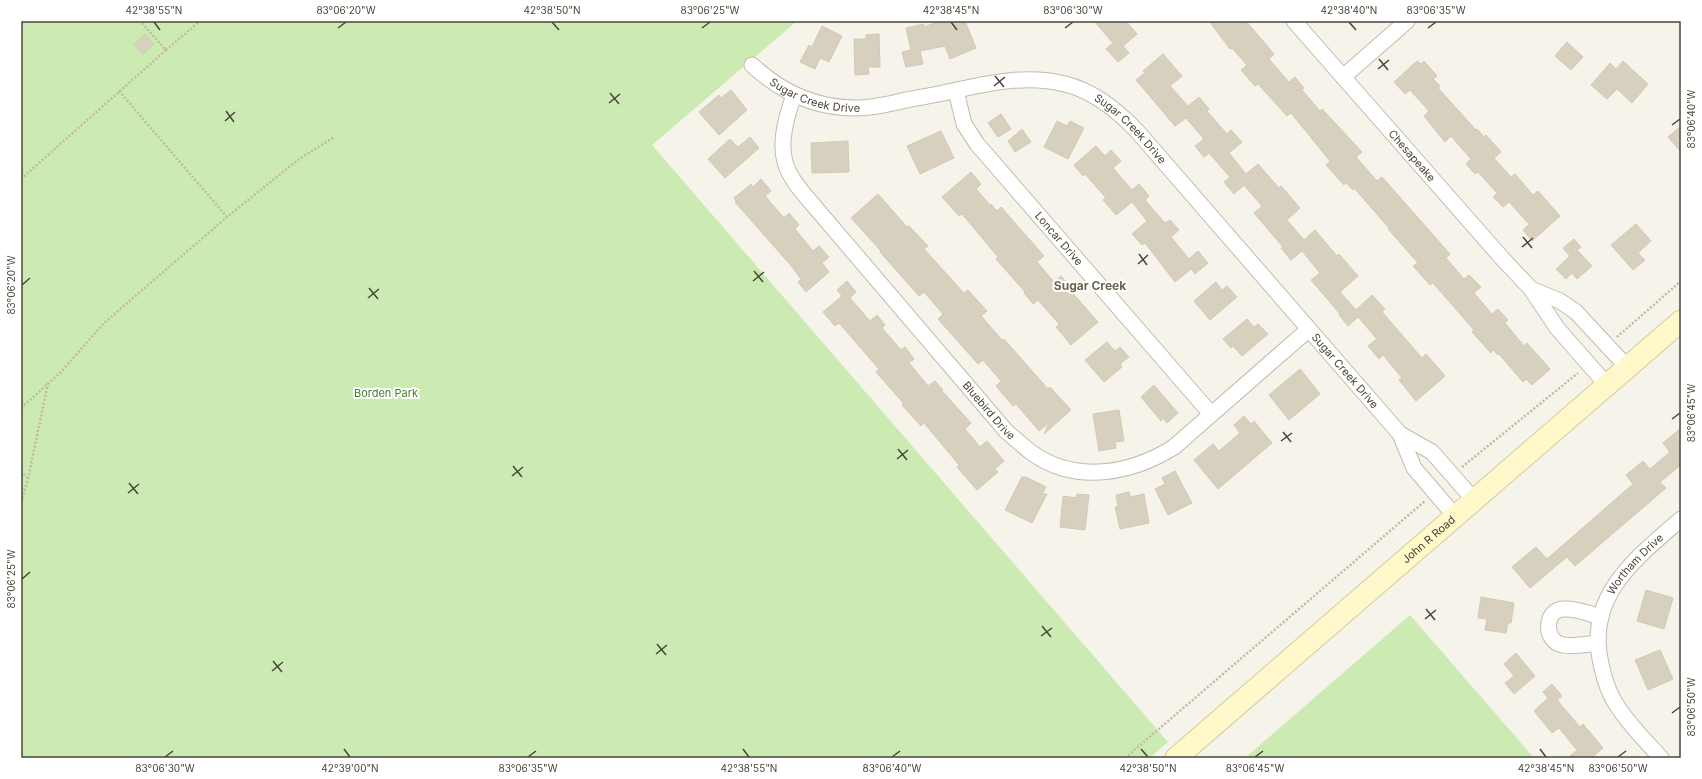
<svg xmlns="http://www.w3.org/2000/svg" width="1702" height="779" font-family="Inter,sans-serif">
	<rect width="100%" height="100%" fill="#f5f3ea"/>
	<path fill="#cbebb2" d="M21,21H797L652,145L1168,742L1150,758H21Z
		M1410,615L1534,758H1245Z"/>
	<path fill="#d8d0bf" stroke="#d3c9b2" d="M940,21H965L976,48L950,59L945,46L920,51L923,64L906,67L902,52L911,50L906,28L924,24V27Z
		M1094,21H1126L1137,34L1123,46L1129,53L1118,62L1106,49L1113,43Z
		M1209,21H1246L1274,54L1269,59L1289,82L1295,77L1304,88L1302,90L1320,111L1322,109L1362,152L1356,157L1377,181L1382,177L1450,254L1446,258L1464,279L1469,275L1481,287L1474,293L1492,314L1498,309L1508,320L1505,323L1524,346L1527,343L1550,369L1532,385L1526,379L1523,382L1499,354L1498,355L1493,350L1491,353L1472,332L1474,330L1433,283L1430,285L1413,266L1418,263L1388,229L1389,228L1354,188L1353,190L1346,183L1344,185L1326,165L1330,161L1291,113L1287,116L1258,84L1255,86L1241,70L1247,65L1232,48L1230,49Z
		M822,26L842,36L829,62L820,58L815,69L800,62L809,45L812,47Z
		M145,34L154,44L143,54L134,45Z
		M879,34L880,67H868L869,74L855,75L854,39H866V35Z
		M1567,42L1583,57L1571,70L1555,56Z
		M1163,54L1182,76L1170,86L1188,106L1199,97L1209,109L1207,111L1227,134L1231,130L1242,142L1229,153L1246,174L1258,164L1279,188L1281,186L1300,208L1287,220L1304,240L1315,230L1337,256L1339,254L1358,276L1340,292L1356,310L1372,295L1385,309L1382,312L1422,358L1426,354L1445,376L1416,401L1399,380L1402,378L1383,355L1379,359L1368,346L1377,339L1358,317L1348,326L1339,315L1340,314L1311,280L1320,273L1302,251L1291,260L1281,248L1283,247L1254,213L1262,206L1244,185L1234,194L1224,182L1230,177L1209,153L1204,157L1195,146L1204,139L1186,118L1175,126L1136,80L1145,73L1143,71Z
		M1417,61L1421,64L1424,61L1437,76L1433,79L1440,86L1438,88L1476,130L1477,129L1484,137L1486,135L1501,152L1494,158L1511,177L1515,174L1533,195L1538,191L1560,216L1532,241L1523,230L1529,224L1509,202L1503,207L1493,197L1497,193L1478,172L1475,174L1466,164L1471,159L1451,136L1445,142L1436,131L1424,116L1429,111L1410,90L1405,94L1394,82Z
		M1623,61L1648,84L1632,103L1617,89L1607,99L1591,85L1610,63L1616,69Z
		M731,90L747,110L719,135L699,112L719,95L721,98Z
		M1001,114L1011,129L998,137L988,123Z
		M1057,121L1067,126L1070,121L1084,128L1068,159L1044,147Z
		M1681,126V152L1668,137Z
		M1022,129L1031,142L1015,152L1008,141Z
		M941,131L954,158L920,174L907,146Z
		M750,137L759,148L725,178L708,159L730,139L738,147Z
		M848,141L849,172L812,173L811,143Z
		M1096,146L1105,156L1111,150L1121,161L1113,168L1132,190L1139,184L1149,196L1145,200L1165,223L1170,220L1179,230L1171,237L1189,259L1198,251L1208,263L1195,274L1191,269L1175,282L1145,243L1142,245L1132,234L1147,221L1132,202L1116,215L1103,200L1106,198L1085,174L1083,176L1074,165Z
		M971,172L981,184L976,189L990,205L991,204L997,211L1001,207L1044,256L1037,262L1054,282L1061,276L1071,288L1069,289L1098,322L1071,345L1056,327L1059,324L1038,300L1033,304L1024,293L1025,292L996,259L998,257L962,214L959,216L942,197Z
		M761,179L771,191L765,196L784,218L789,213L799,225L795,229L813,251L819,246L829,257L822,263L829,272L806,292L798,282L801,279L793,268L735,202L736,201L734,198L751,184L753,187Z
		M878,194L907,227L909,226L928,246L924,249L964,293L968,290L987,311L981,316L1002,340L1004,339L1048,389L1050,387L1071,410L1044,434L1049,423L1039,431L1016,404L1013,406L996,386L1001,381L983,360L978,364L938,319L943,314L924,292L919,296L880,252L881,251L851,218Z
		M1636,224L1651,241L1638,253L1645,260L1633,270L1611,245Z
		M1574,239L1581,247L1577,250L1592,266L1577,279L1572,273L1566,279L1556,269L1570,256L1563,248Z
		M847,281L856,292L850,298L870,321L877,315L885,325L882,328L901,350L905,347L914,359L909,363L928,386L935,381L943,390L942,391L971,423L965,429L980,447L987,441L1004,461L995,469L998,472L977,490L957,467L959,465L924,423L921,426L902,405L904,404L876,372L879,369L839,323L835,326L823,312L842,296L837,290Z
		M1216,282L1222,290L1227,286L1237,297L1210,320L1194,301Z
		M1247,319L1254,327L1258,324L1268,334L1242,356L1233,346L1231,348L1223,339Z
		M1107,342L1115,351L1120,347L1129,357L1120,364L1122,367L1104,382L1085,360Z
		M1300,369L1320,394L1289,420L1269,395Z
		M1154,385L1178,413L1167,423L1163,418L1161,421L1141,397Z
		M1119,410L1124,441L1115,442L1116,448L1099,451L1093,414Z
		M1244,416L1251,424L1254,421L1272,443L1218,489L1194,460L1213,444L1219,451L1240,433L1234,425Z
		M1681,428V465L1660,482L1666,488L1575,566L1567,557L1530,588L1512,567L1536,547L1547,559L1633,484L1626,475L1643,461L1650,469L1670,452L1663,443Z
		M1175,471L1192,503L1168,515L1155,489L1165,484L1162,478Z
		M1022,477H1026L1046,487L1042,494H1047L1032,523L1005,510Z
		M1129,492L1130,497L1144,494L1149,523L1120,529L1115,507L1118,506L1116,495Z
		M1077,494L1089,495L1085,530L1060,527L1063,496L1076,498Z
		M1646,590L1673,598L1664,629L1637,621Z
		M1481,597L1514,603L1511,623H1508L1506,633L1485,630L1487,619L1478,618Z
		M1660,650L1673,679L1648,690L1635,660Z
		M1516,653L1535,676L1514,694L1505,683L1514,676L1504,664Z
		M1552,684L1562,696L1557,700L1580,727L1583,724L1603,748L1591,758H1568L1577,750L1559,728L1552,733L1534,711L1548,698L1543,692Z"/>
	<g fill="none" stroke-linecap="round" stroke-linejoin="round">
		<defs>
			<g id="street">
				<path id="s1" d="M1294,21L1501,257L1531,289L1557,328L1607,385"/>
				<path id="s2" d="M752,65C781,92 815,108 855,108C873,108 890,104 906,100C923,97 940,94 957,90C993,82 1028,75 1065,84C1094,91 1117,110 1137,131L1400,434L1414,468L1455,516"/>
				<path d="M1343,77L1407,21"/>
				<path id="s3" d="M956,91L964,124L977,144L1211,414"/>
				<path id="s4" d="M794,95C787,115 779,141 785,162C790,181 808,198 820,213L1006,431C1014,438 1023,446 1032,453C1076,484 1131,474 1174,447L1309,329"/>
				<path d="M1531,289L1560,301L1576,312L1627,367"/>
				<path d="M1400,434L1432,452L1474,500"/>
				<path d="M1597,643C1587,644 1574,647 1563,645C1543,642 1544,609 1564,609C1575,608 1590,614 1601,617"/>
				<path id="s5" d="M1661,758C1646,741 1628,724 1616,704C1608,692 1604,678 1601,664C1585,596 1636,558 1681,519"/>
			</g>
			<g id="secondary">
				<path id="s6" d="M1176,758L1681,321"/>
			</g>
		</defs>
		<use href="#street" stroke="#c1bcac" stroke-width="17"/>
		<use href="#secondary" stroke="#d7cc99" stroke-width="23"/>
		<path stroke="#c4ba9d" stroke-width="2.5" stroke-dasharray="2 2" stroke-linecap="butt" d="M166,50L200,21
			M119,91L227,217
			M21,179L166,50L140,21
			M1617,337L1681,281
			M21,408L61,372L104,323L227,217L298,160L334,137
			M1462,467L1578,373
			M21,471L28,479
			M21,502L28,479L48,383
			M1125,758L1425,501"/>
		<use href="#street" stroke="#fff" stroke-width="15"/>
		<use href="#secondary" stroke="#fff8ca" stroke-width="21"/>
	</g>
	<path fill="none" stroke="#4a4537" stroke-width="1.5" d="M154,22L160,30M552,22L559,30M951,22L957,30M1349,22L1356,30M338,28L346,22M702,28L710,22M1065,28L1073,22M1428,28L1436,22M1379,59L1388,70M1378,69L1389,60M995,76L1004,87M994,86L1005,77M610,93L619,104M609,103L620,94M226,111L234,122M225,121L235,112M1672,125L1680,119M1523,237L1532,248M1522,247L1533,238M1139,254L1147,265M1138,264L1148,255M754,271L763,282M753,281L764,272M22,285L30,278M369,288L378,299M368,298L379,289M1672,419L1680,413M1283,432L1291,442M1281,441L1292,433M898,449L907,460M897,459L908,450M513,466L522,477M512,476L523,467M129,483L138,494M128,493L139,484M22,579L30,572M1426,609L1435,620M1425,619L1436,610M1042,626L1051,637M1041,636L1052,628M657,644L666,655M656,654L667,645M273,661L282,672M272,671L283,662M1672,713L1680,707M344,749L350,757M743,749L749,757M1141,749L1148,757M1540,749L1546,757M165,757L173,751M528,757L536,751M892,757L900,751M1255,757L1263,751M1618,757L1626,751"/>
	<g text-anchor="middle" stroke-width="4" stroke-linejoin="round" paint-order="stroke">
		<g font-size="11" fill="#4a4537" stroke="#fff">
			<text dy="4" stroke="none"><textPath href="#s2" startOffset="72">Sugar Creek Drive</textPath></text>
			<text dy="4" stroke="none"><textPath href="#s2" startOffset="408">Sugar Creek Drive</textPath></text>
			<text dy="4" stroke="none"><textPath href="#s1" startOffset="179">Chesapeake</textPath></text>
			<text dy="4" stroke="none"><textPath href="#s3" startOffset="183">Loncar Drive</textPath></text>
			<text dy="4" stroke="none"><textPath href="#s2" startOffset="732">Sugar Creek Drive</textPath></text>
			<text dy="4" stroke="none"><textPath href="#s4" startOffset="391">Bluebird Drive</textPath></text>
			<text dy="4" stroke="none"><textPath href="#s6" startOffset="334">John R Road</textPath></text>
			<text dy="4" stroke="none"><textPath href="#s5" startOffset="225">Wortham Drive</textPath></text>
		</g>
		<g font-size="11" fill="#407f28" stroke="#fff">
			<text x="386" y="397">Borden Park</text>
		</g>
		<g font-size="12" font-weight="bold" fill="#6d644e" stroke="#fff">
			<text x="1090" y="290">Sugar Creek</text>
		</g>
	</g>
	<rect width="1702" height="779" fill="none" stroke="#ffffff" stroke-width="44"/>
	<rect x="22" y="22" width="1658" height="735" fill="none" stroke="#4a4537" stroke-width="1.5"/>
	<g font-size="10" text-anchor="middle" fill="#4a4537">
		<text x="154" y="14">42°38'55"N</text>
		<text x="346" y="14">83°06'20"W</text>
		<text x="552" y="14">42°38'50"N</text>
		<text x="710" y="14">83°06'25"W</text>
		<text x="951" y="14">42°38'45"N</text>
		<text x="1073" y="14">83°06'30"W</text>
		<text x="1349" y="14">42°38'40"N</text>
		<text x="1436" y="14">83°06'35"W</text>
		<text transform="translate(1691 119) rotate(-90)" y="4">83°06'40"W</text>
		<text transform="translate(11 285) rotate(-90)" y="4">83°06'20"W</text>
		<text transform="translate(1691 413) rotate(-90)" y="4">83°06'45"W</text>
		<text transform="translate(11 579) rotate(-90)" y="4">83°06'25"W</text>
		<text transform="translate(1691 707) rotate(-90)" y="4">83°06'50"W</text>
		<text x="165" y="772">83°06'30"W</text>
		<text x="350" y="772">42°39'00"N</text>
		<text x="528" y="772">83°06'35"W</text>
		<text x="749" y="772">42°38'55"N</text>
		<text x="892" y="772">83°06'40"W</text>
		<text x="1148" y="772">42°38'50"N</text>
		<text x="1255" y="772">83°06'45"W</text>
		<text x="1546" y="772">42°38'45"N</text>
		<text x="1618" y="772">83°06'50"W</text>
	</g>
</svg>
